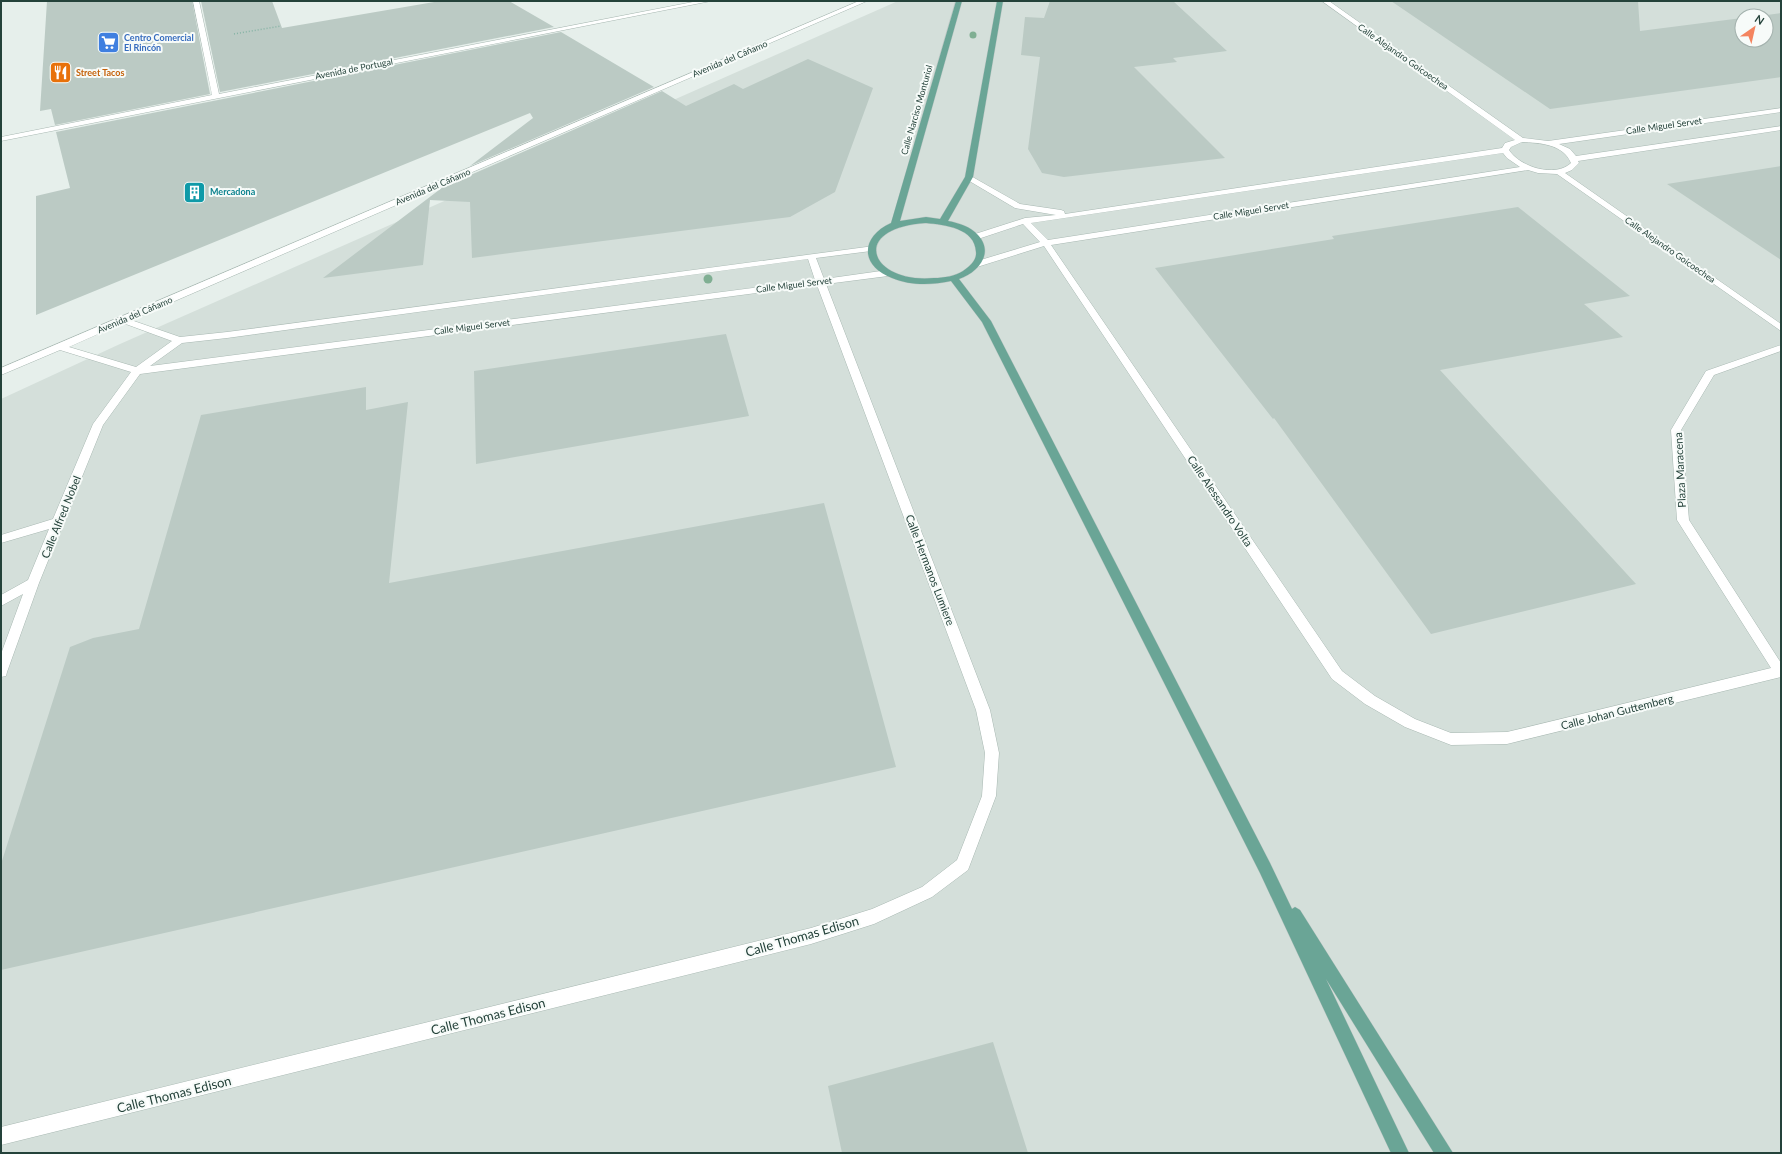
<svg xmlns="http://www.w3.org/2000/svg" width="1782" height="1154" font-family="Lato,sans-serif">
	<rect width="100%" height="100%" fill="#e6efeb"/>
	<path fill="#d4dfda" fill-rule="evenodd" d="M898,1H1781V1153H1V399L120,344ZM1742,16H1766V40H1742Z"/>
	<path fill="#bbcac4" d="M47,1H192L210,94L55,125L51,109L40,111Z
		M201,1H272L282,28L440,1H509L554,27L220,92Z
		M1050,1H1173L1227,51L1173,58L1177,62L1134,67L1225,158L1064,177L1042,173L1028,149L1040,57L1021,55L1025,17L1044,18Z
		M1391,1H1638L1640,31L1742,18V40H1766V16H1759L1781,13V77L1550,109Z
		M561,32L654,87L470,166L533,118L530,113L36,315V196L70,188L56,132Z
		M808,59L873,88L835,192L790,217L472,258L470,202L430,200L423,265L323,278L443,187L662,91L686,106L734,84L743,89Z
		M1781,166V260L1667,184Z
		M1518,207L1630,296L1584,304L1623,337L1440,370L1636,584L1431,634L1274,418L1273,419L1155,268L1334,239L1332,236Z
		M726,334L749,416L476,464L474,371Z
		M366,387V410L408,402L389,583L824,503L896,767L1,970V864L70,647L93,638L139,629L201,415Z
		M993,1042L1028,1153H842L828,1086Z"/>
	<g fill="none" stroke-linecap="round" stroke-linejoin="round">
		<defs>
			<path id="minor" d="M193,1H199L219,94L698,1H711L1,141V137L212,95Z
				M859,1H867L131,320L180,337L227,332L874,246L875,248L871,251L816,258L824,279L888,270L892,273L888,276L826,284L990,710L999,753L996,796L968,870L932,897L874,924L811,944L1,1145V1127L811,928L872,909L922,887L957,860L982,796L985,753L976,710L817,285L140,374L103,425L39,583L7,672L6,676L1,677V654L23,594L1,606V595L28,580L49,529L1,543V535L53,519L93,424L131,372L60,350L1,375V368ZM808,259L815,280L150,366L182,343L227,338ZM123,323L172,341L136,367L69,347Z
				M1322,1H1329L1523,138L1548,141L1781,108V112L1559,144L1570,149L1576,156L1781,126V130L1578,161L1579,163L1572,170L1565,173L1781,324V331L1557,174L1538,173L1528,170L1051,245L1342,671L1375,696L1415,719L1451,733L1507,732L1771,668L1677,520L1671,430L1706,371L1781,345V351L1714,375L1681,430L1689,520L1781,663V677L1507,744L1451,745L1405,727L1365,704L1332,679L1044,246L977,267L973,264L974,262L1040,242L1023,224L975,240L972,239L971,237L972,235L1025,218L1056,215L1015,208L966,179L965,177L969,175L1020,204L1061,210L1064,211L1065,214L1502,148L1505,143L1515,140ZM1522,142C1540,143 1563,144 1571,163C1555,178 1520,167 1509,150L1511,147ZM1503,153L1507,158L1520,167L1048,240L1031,223Z"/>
			<path id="major" d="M956,1H962L900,221L926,217L940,219L965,177L997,1H1003L973,177L948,221C959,223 971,227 978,235C995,254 977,273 959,279L991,321L1270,863L1292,909L1295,907L1300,910L1453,1153H1434L1326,979L1409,1153H1391L1260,873L982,322L951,281C932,285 911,286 892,278C860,266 860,237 891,223ZM926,223C945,225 975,228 976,252C977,260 970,266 963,271C955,276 944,278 934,278C870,284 848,228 926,223Z"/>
		</defs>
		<use href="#minor" stroke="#a8b8b2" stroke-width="1"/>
		<use href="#major" stroke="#c2cac8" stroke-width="1"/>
		<path stroke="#86b3a5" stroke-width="1.5" stroke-dasharray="1 2" stroke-linecap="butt" d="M234,34L281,26"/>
		<use href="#minor" fill="#fff" fill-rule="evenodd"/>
		<use href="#major" fill="#6aa596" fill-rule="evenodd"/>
	</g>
	<g fill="#80af93">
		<circle cx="973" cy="35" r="3.5"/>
		<circle cx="708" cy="279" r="4.5"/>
	</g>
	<defs>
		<symbol id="supermarket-square" viewBox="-11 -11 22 22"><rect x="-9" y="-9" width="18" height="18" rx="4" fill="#3f7fe0" stroke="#f7fbf9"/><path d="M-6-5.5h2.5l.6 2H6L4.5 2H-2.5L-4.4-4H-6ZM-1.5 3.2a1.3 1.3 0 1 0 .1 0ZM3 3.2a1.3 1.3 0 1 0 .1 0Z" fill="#fff"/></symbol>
		<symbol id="restaurant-square" viewBox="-11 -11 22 22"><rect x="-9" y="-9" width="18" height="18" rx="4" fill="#e8710a" stroke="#f7fbf9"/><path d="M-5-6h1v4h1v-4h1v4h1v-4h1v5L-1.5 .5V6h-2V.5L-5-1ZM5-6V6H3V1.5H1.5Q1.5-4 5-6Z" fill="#fff"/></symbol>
		<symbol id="building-square" viewBox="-11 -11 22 22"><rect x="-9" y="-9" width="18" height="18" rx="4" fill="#0f9aa8" stroke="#f7fbf9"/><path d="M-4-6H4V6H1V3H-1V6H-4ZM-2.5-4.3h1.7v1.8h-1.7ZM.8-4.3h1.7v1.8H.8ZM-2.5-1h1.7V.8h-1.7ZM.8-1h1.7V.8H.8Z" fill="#fff"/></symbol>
	</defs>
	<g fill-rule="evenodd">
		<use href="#supermarket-square" x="96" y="30" width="25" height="25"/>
		<use href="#restaurant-square" x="48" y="60" width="25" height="25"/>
		<use href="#building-square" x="182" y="180" width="25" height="25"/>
	</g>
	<g text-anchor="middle" stroke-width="4" stroke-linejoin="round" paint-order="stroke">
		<g font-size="9" font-weight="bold" fill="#366cbe" stroke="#f7fbf9" text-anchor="start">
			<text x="124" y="41">Centro Comercial<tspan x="124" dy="10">El Rincón</tspan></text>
		</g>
		<g font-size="9" fill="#24423a" stroke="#f7fbf9">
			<text transform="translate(1403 57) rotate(35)" y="3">Calle Alejandro Goicoechea</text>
			<text transform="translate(730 59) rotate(-23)" y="3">Avenida del Cáñamo</text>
			<text transform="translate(354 69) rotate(-11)" y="3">Avenida de Portugal</text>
			<text transform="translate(917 110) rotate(-74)" y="3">Calle Narciso Monturiol</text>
			<text transform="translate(1664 126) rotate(-8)" y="3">Calle Miguel Servet</text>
			<text transform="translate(433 187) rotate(-23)" y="3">Avenida del Cáñamo</text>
			<text transform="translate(1251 211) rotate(-9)" y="3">Calle Miguel Servet</text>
			<text transform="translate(1670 250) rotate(35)" y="3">Calle Alejandro Goicoechea</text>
			<text transform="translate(794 285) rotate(-7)" y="3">Calle Miguel Servet</text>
			<text transform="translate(135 315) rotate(-23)" y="3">Avenida del Cáñamo</text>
			<text transform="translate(472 327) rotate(-7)" y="3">Calle Miguel Servet</text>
		</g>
		<g font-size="9" font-weight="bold" fill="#c56008" stroke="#f7fbf9" text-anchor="start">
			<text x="76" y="76">Street Tacos</text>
		</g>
		<g font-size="9" font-weight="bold" fill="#0d838f" stroke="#f7fbf9" text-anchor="start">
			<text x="210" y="195">Mercadona</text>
		</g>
		<g font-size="11" fill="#24423a" stroke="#f7fbf9">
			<text transform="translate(1680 470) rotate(-93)" y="4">Plaza Maracena</text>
			<text transform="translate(1220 501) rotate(56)" y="4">Calle Alessandro Volta</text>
			<text transform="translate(61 517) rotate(-68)" y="4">Calle Alfred Nobel</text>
			<text transform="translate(930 570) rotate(69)" y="4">Calle Hermanos Lumiere</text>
			<text transform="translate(1617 712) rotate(-14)" y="4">Calle Johan Guttemberg</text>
		</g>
		<g font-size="13" fill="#24423a" stroke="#f7fbf9">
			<text transform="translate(802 936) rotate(-16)" y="5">Calle Thomas Edison</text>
			<text transform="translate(488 1016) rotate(-14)" y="5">Calle Thomas Edison</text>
			<text transform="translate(174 1094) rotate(-14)" y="5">Calle Thomas Edison</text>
		</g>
	</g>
	<rect width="1782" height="1154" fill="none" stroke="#24423a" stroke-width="4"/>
	<g transform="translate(1754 28) rotate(34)"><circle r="19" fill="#f7fbf9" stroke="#a3b1ad"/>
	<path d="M0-3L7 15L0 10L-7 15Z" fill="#f4845f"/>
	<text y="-6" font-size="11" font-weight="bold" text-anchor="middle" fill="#24423a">N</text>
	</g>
</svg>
